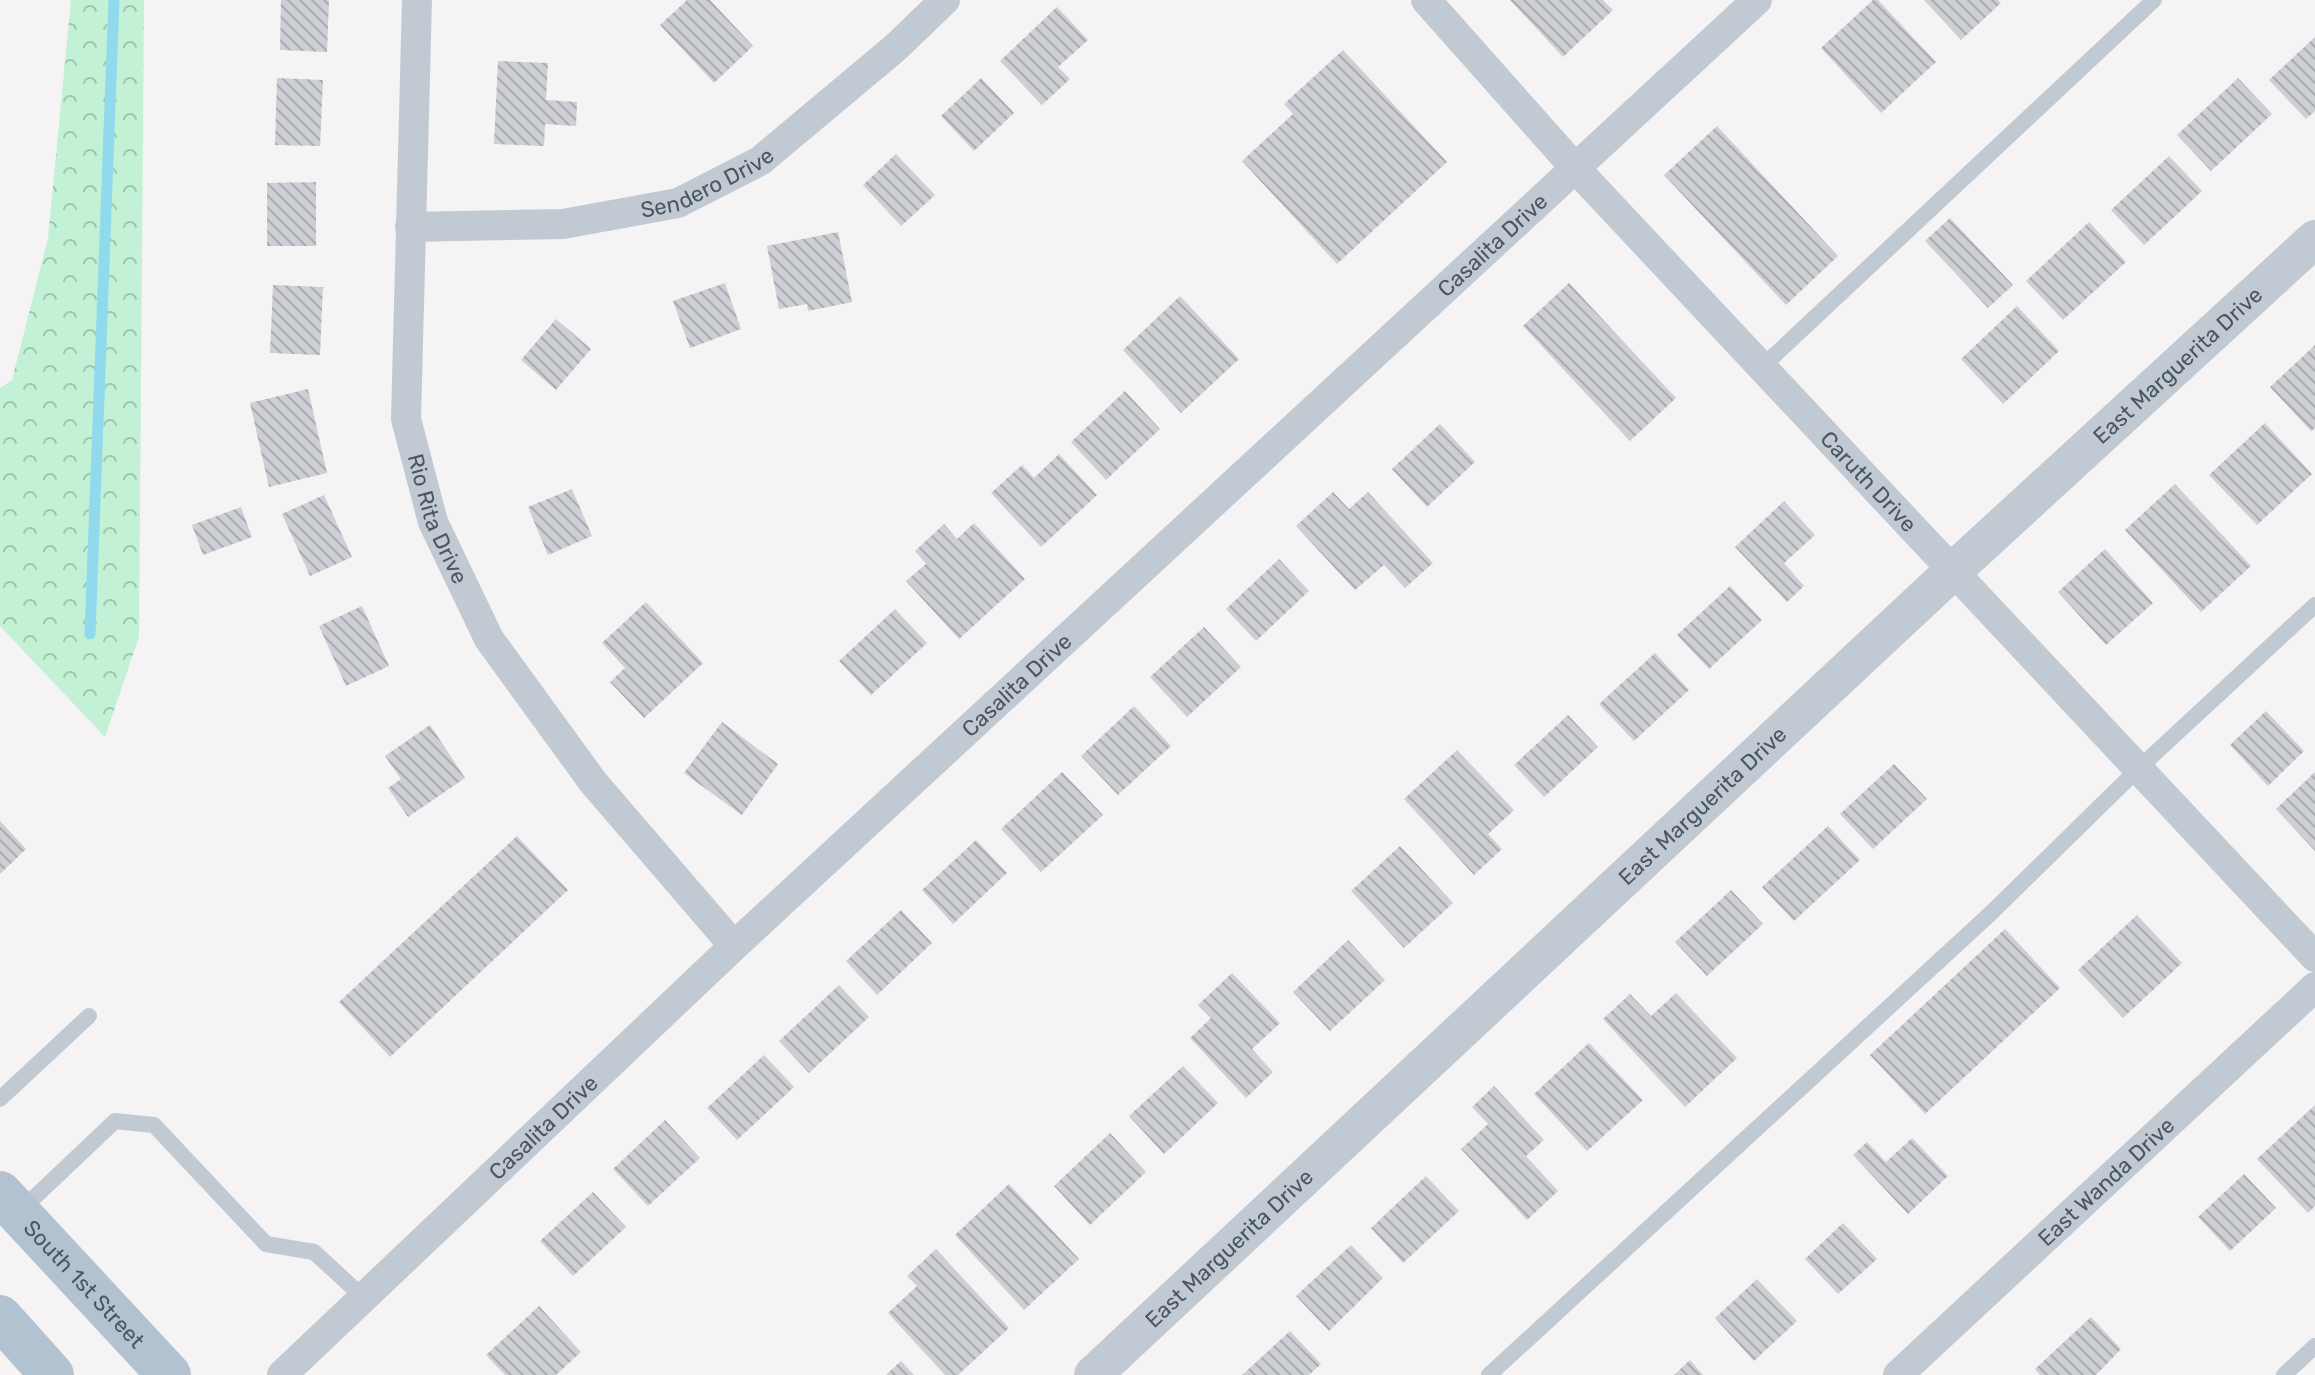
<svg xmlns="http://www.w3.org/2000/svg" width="2315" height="1375" font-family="Rubik,sans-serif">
	<defs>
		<pattern id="forest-crowns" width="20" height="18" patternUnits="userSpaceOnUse" patternTransform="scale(2)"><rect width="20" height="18" fill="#c3f1d5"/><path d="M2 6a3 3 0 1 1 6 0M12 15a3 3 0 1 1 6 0" fill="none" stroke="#a0c6b0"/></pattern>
		<pattern id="building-back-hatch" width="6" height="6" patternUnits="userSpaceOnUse" patternTransform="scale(2)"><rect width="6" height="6" fill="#cdcfd5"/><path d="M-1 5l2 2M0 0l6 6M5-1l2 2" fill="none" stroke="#a8abb0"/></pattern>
	</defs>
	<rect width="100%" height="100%" fill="#f5f3f3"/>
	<path fill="url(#forest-crowns)" d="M71,0H144L139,637L105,737L0,626V388L12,380L48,238Z"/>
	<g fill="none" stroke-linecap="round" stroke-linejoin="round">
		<path stroke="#90daee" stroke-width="11" d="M90,634L114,0"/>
	</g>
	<path fill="url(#building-back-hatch)" d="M281,0H329L327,52L280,50Z
		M687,0H710L753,46L714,83L660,25Z
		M1510,0H1603L1613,10L1563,57Z
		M1873,0H1878L1936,62L1881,113L1821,48Z
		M1924,0H1998L2001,3L1961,40Z
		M1057,7L1088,40L1058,67L1070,79L1042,105L1000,61Z
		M2315,37V111L2306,119L2269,80Z
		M1343,50L1447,162L1337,264L1242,161L1293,114L1284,104Z
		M498,61L548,63L546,100L577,102L576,126L545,124L544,146L494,144Z
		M277,78L323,80L320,146L275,145Z
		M981,78L1014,113L974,151L941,116Z
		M2238,78L2272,114L2211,171L2177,135Z
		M1717,126L1838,256L1786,305L1664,175Z
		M896,154L935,195L901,226L863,185Z
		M2169,156L2202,191L2144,245L2111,210Z
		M316,182V246H267V183Z
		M1950,218L2013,285L1988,308L1925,241Z
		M2089,222L2126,262L2063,320L2026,281Z
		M838,232L852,302L808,311L807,304L779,309L767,246Z
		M725,283L741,329L690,348L673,301Z
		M1569,283L1676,398L1630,441L1523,326Z
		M273,285L323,287L320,355L270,353Z
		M1180,296L1239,359L1181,413L1123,350Z
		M2017,306L2059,351L2003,404L1961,359Z
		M556,319L591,349L556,390L521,360Z
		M2315,345V428L2311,431L2270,387Z
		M308,389L327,473L269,487L250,403Z
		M1125,391L1160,429L1106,480L1071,442Z
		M2265,423L2312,474L2257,525L2209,475Z
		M1440,424L1475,462L1427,507L1392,469Z
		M1059,454L1097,495L1041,547L991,493L1022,465L1034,478Z
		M2175,484L2251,566L2201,612L2125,530Z
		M572,489L592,536L548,555L528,507Z
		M1333,492L1349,509L1368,492L1433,563L1405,588L1384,565L1355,590L1296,526Z
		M324,495L352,557L310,576L282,514Z
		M1784,501L1815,535L1784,563L1804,586L1787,602L1735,547Z
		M241,507L252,537L203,555L192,525Z
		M974,523L1025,579L959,639L906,581L926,564L915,551L944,524L957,539Z
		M2105,549L2153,603L2106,645L2058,592Z
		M1279,559L1309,591L1256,641L1226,609Z
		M1730,586L1762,620L1709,669L1677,635Z
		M646,602L703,663L644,718L610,682L625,668L602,643Z
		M362,606L389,666L346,686L319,626Z
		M895,609L927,643L871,695L839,661Z
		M1204,627L1241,667L1187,717L1150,677Z
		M1655,653L1689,690L1634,741L1599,704Z
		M1134,706L1171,746L1118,795L1081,756Z
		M2266,711L2304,751L2268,786L2230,745Z
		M1568,715L1598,747L1544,797L1514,765Z
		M722,722L778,764L742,815L684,773Z
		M430,725L465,778L408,817L388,788L401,779L385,756Z
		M1457,750L1514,810L1488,834L1502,849L1474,875L1404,799Z
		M1894,764L1927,799L1873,849L1840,814Z
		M1062,772L1103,815L1041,872L1001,829Z
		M2315,772V851L2276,809Z
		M0,821L26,849L0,874Z
		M1828,826L1860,860L1794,921L1762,887Z
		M517,836L568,890L390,1057L339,1002Z
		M976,840L1007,873L953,924L922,890Z
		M1400,846L1453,903L1404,948L1351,891Z
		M1731,890L1763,924L1707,976L1675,942Z
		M901,910L932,943L877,995L846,961Z
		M2137,915L2182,963L2123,1018L2078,970Z
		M2005,929L2060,988L1925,1114L1870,1055Z
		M1348,940L1385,980L1330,1031L1293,992Z
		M1232,973L1280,1023L1252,1049L1273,1072L1246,1098L1190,1038L1211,1018L1198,1005Z
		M839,985L869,1017L809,1073L779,1041Z
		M1676,993L1737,1058L1685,1107L1603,1019L1630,994L1651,1016Z
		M1589,1043L1643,1100L1587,1151L1534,1094Z
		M764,1055L794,1087L737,1140L707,1108Z
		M1183,1066L1218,1103L1164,1154L1129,1116Z
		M1494,1086L1544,1140L1526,1156L1558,1191L1527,1220L1461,1149L1488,1124L1472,1107Z
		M2315,1105V1206L2308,1213L2257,1159Z
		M665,1120L700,1158L648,1206L613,1169Z
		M1110,1133L1146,1172L1090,1225L1054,1186Z
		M1912,1138L1948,1176L1908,1214L1853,1155L1867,1142L1886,1162Z
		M2244,1174L2276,1208L2230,1251L2198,1217Z
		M1426,1176L1459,1211L1403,1263L1371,1228Z
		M1009,1184L1079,1259L1024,1310L955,1235Z
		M593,1192L626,1227L573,1276L540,1241Z
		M1843,1223L1877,1259L1838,1294L1805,1259Z
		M1351,1245L1383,1278L1329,1331L1296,1296Z
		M936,1249L1009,1328L958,1375H945L888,1313L917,1286L907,1276Z
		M1757,1279L1797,1321L1754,1361L1715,1318Z
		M539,1306L581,1352L556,1375H505L486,1355Z
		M2091,1317L2121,1349L2096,1375H2040L2035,1369Z
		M1290,1331L1321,1364L1309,1375H1242Z
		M1690,1360L1703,1375H1674Z
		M901,1361L914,1375H886Z"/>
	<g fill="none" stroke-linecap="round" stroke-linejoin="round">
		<path stroke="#c1cad2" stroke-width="16" d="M1763,366L2154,0
			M0,1099L89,1016
			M20,1211L115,1121L154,1125L266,1244L314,1252L364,1298
			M1489,1375L1990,914L2139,768L2315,605
			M2284,1375L2315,1346"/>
		<g stroke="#c1cad2" stroke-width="30">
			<path id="s1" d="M417,0L406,419L433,522L489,639L593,782L734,946"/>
			<path id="s2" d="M1426,0L1576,169L2315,957"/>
			<path id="s3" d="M410,227L563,224L678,203L760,161L895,48L945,0"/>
			<path id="s4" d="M282,1375L734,946L1757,0"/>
			<path id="s5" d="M1898,1375L2315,987"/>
		</g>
		<path stroke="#c1cad2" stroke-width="38" id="s6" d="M1093,1375L1954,570L2315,239"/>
		<g stroke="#b3c2d1" stroke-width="44">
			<path id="s7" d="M0,1193L169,1375"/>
			<path d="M0,1317L52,1375"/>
		</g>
	</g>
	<g text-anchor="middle" stroke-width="6" stroke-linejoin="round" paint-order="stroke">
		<g font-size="22" fill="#4a5661" stroke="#fff">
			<text dy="8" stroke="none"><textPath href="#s3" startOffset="304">Sendero Drive</textPath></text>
			<text dy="8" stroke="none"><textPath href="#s4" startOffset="1656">Casalita Drive</textPath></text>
			<text dy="8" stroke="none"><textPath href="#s6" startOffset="1482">East Marguerita Drive</textPath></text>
			<text dy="8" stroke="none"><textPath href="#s2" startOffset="654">Caruth Drive</textPath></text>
			<text dy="8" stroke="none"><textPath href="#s1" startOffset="524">Rio Rita Drive</textPath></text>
			<text dy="8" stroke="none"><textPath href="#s4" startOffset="1008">Casalita Drive</textPath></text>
			<text dy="8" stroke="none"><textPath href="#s6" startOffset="834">East Marguerita Drive</textPath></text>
			<text dy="8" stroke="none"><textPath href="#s4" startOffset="360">Casalita Drive</textPath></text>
			<text dy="8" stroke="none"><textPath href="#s5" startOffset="284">East Wanda Drive</textPath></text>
			<text dy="8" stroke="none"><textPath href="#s6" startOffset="186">East Marguerita Drive</textPath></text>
			<text dy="8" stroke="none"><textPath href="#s7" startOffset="124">South 1st Street</textPath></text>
		</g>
	</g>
</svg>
